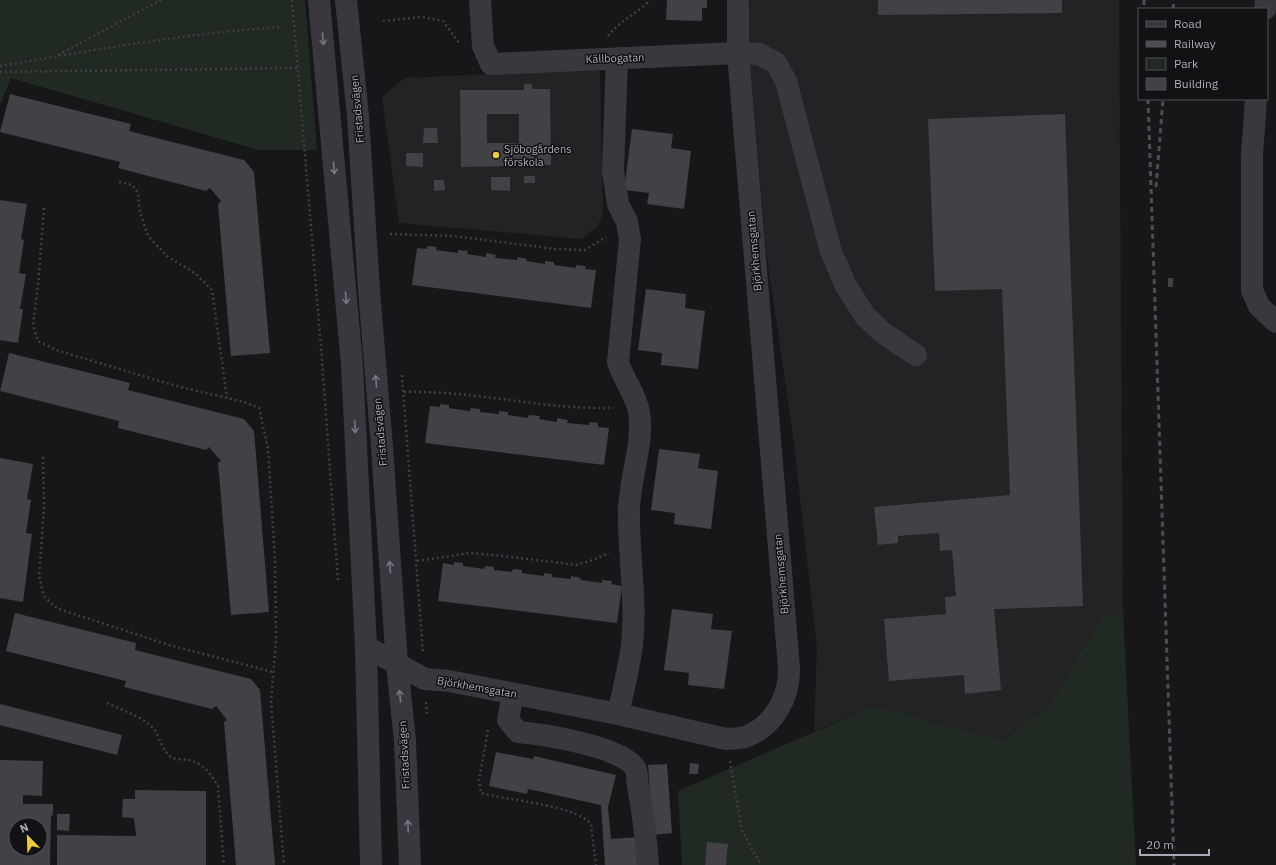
<svg xmlns="http://www.w3.org/2000/svg" width="1276" height="865" font-family="'IBM Plex Sans',sans-serif">
	<rect width="100%" height="100%" fill="#171719"/>
	<path fill="#232326" d="M750,0H1119L1123,612L1102,617L1050,704L1004,740L874,706L814,731L817,648L793,436L766,250L747,32Z
		M600,69L603,214L597,227L581,239L399,223L382,97L404,78Z"/>
	<path fill="#212923" d="M0,0H305L317,150H259L11,78L0,105Z
		M1123,612L1136,865H682L678,791L874,706L1004,740L1050,704L1102,617Z"/>
	<path fill="#414146" fill-rule="evenodd" d="M667,0H707V8H702V21L666,20Z
		M878,0H1062V13L878,15Z
		M524,84H532V89H550L551,165L461,167L460,90H524ZM487,114H519V143H487Z
		M10,94L131,124L129,131L244,160L254,172L270,353L231,356L218,204L221,201L210,188L206,191L118,168L120,162L0,132Z
		M1065,114L1083,606L994,609L1001,690L965,694L964,675L889,681L884,619L946,614L945,597L956,596L952,550L940,551L939,533L898,536V543L878,545L874,507L1010,495L1002,289L935,291L928,119Z
		M424,128H437L438,143H423Z
		M632,129L673,134L671,148L691,151L684,209L647,204L649,193L624,190Z
		M406,153H423V167L406,166Z
		M524,176H535V183H524Z
		M491,177H510V191L491,190Z
		M434,180H444L445,190L434,191Z
		M0,200L27,204L21,239L24,240L19,273L26,274L20,309H23L18,343L0,340Z
		M427,246L437,247L436,250L458,253V250L468,251L467,254L486,257V253L496,255L495,258L517,260V257L527,259L526,261L545,264V261L554,262V265L576,268V265L586,266L585,269L596,270L591,308L412,285L417,248L427,249Z
		M1168,278H1173V287H1168Z
		M646,289L686,294L685,308L705,311L698,369L661,365L662,353L638,350Z
		M9,353L130,383L128,390L244,419L254,431L269,612L231,615L218,463L221,461L209,447L206,450L118,428L119,421L0,391Z
		M440,404L449,405V408L470,411L471,408L480,409V412L499,414V411L508,412V415L528,418L529,415L540,416L539,419L557,422V418L568,420L567,423L589,425L590,422L598,423V427L609,428L604,465L425,443L430,406L440,407Z
		M659,449L700,454L698,468L718,471L711,529L674,524L675,513L651,510Z
		M0,458L33,464L27,499L31,500L26,533L32,534L23,602L0,598Z
		M454,562L463,563V566L484,569L485,566L494,567V570L512,572L513,569L522,570V573L544,576V573L552,574V577L571,579V576L581,578L580,580L602,583V580L612,581L611,584L622,586L617,623L438,601L443,563L454,565Z
		M672,609L713,614L711,629L732,631L724,689L688,685L689,673L664,670Z
		M15,613L136,643L135,650L251,679L260,690L275,865H236L224,722L227,720L216,706L212,709L124,687L126,681L6,651Z
		M0,704L122,735L117,755L0,725Z
		M496,752L533,759L534,756L616,775L608,807L611,839L638,837L640,865H605L601,805L528,789L527,794L489,786Z
		M0,760L43,761L42,796L23,795V804H53V816L51,815L50,865H0ZM16,825H40V849H16Z
		M690,763L699,764L698,774H689Z
		M667,764L672,833L653,835L648,765Z
		M135,790L206,791V865H57V835L136,836L134,818L122,817L123,799H135Z
		M57,814H70L69,831L57,830Z
		M707,842L728,844L726,865H705Z"/>
	<g fill="none" stroke-linecap="round" stroke-linejoin="round">
		<path stroke="#3e3f45" stroke-width="2.5" stroke-dasharray="2 3" stroke-linecap="butt" d="M292,0L321,347L338,581
			M383,21L423,17L443,21L459,43
			M608,36C619,21 637,14 650,0
			M58,55L161,0
			M0,66C94,50 187,33 282,27
			M0,72L298,68
			M119,182L132,185L138,193L140,212L148,236L167,256L196,274L212,290L227,398
			M44,208L38,286L33,325L38,341L56,350L173,385L244,402L259,408L268,448L275,561L276,640L271,702L284,865
			M390,234L454,236L555,249L585,250L606,237
			M402,375L423,653
			M404,392C474,390 544,410 614,408
			M43,457L44,508L39,576L44,596L54,606L62,610L169,645L273,672
			M417,561L470,553L504,556L576,565L593,560L609,553
			M426,702L427,715
			M107,703C121,710 140,716 151,726C161,735 160,749 171,757C175,760 183,759 188,760C202,762 211,774 218,786L224,865
			M488,730L479,780L481,793C509,801 573,804 591,824L596,865
			M730,761L742,831L761,865"/>
		<path stroke="#38383e" stroke-width="22" d="M319,0L352,365L366,647L371,865
			M346,0L358,116L369,290L382,447L397,664L405,741L410,865
			M480,0L483,46L491,64L738,53L759,54L776,63L786,81L831,252L846,286L865,316L883,333L916,355
			M1265,9L1266,0
			M617,58L613,171L618,204L627,222L630,239L618,362C623,379 636,394 639,412C644,442 630,478 629,509C628,554 637,600 632,645C629,668 623,691 618,714
			M1256,99L1252,155V290L1259,306L1276,322
			M366,647L425,679L449,681L618,714L726,739C732,738 739,739 745,737C773,727 790,697 789,668L738,53V0
			M513,694L508,720L518,732C542,734 624,747 635,768C638,773 637,781 638,786C643,812 646,839 648,865"/>
		<path stroke="#4d4e55" stroke-width="3" stroke-dasharray="5 4" stroke-linecap="butt" d="M1144,0V9
			M1173,9L1174,0
			M1148,99L1174,865
			M1156,187L1163,99"/>
	</g>
	<defs><path id="oneway-shaft" d="M-6 0H5M1.5-3L5.5 0L1.5 3" fill="none" stroke-width="1.6" stroke-linecap="round" stroke-linejoin="round"/></defs>
	<g stroke="#767881">
		<use href="#oneway-shaft" transform="translate(323 39) rotate(85)"/>
		<use href="#oneway-shaft" transform="translate(334 168) rotate(85)"/>
		<use href="#oneway-shaft" transform="translate(346 298) rotate(85)"/>
		<use href="#oneway-shaft" transform="translate(376 381) rotate(-95)"/>
		<use href="#oneway-shaft" transform="translate(355 427) rotate(87)"/>
		<use href="#oneway-shaft" transform="translate(390 567) rotate(-94)"/>
		<use href="#oneway-shaft" transform="translate(400 696) rotate(-96)"/>
		<use href="#oneway-shaft" transform="translate(408 826) rotate(-93)"/>
	</g>
	<circle fill="#edcb3b" stroke="#121214" stroke-width="1.5" cx="496" cy="155" r="4"/>
	<g text-anchor="middle" stroke-width="3" stroke-linejoin="round" paint-order="stroke">
		<g font-size="11" fill="#a9acb8" stroke="#121214">
			<text transform="translate(615 58) rotate(-2)" y="4">Källbogatan</text>
			<text transform="translate(357 109) rotate(-95)" y="4">Fristadsvägen</text>
			<text transform="translate(754 251) rotate(-95)" y="4">Björkhemsgatan</text>
			<text transform="translate(380 432) rotate(-95)" y="4">Fristadsvägen</text>
			<text transform="translate(781 574) rotate(-95)" y="4">Björkhemsgatan</text>
			<text transform="translate(477 687) rotate(10)" y="4">Björkhemsgatan</text>
			<text transform="translate(404 755) rotate(-93)" y="4">Fristadsvägen</text>
		</g>
		<g font-size="11" fill="#a9acb8" stroke="#121214" text-anchor="start">
			<text x="504" y="153">Sjöbogårdens<tspan x="504" dy="13">förskola</tspan></text>
		</g>
	</g>
	<rect x="1138" y="8" width="130" height="92" fill="#121214" stroke="#4e5056"/>
	<rect x="1146" y="21" width="20" height="6" fill="#38383e" stroke="#4e5056"/>
	<text x="1174" y="28" font-size="12" fill="#a9acb8">Road</text>
	<rect x="1146" y="41" width="20" height="6" fill="#4d4e55" stroke="#4e5056"/>
	<text x="1174" y="48" font-size="12" fill="#a9acb8">Railway</text>
	<rect x="1146" y="58" width="20" height="12" fill="#212923" stroke="#4e5056"/>
	<text x="1174" y="68" font-size="12" fill="#a9acb8">Park</text>
	<rect x="1146" y="78" width="20" height="12" fill="#414146" stroke="#4e5056"/>
	<text x="1174" y="88" font-size="12" fill="#a9acb8">Building</text>
	<g transform="translate(28 837) rotate(337)"><circle r="19" fill="#121214" stroke="#4e5056"/>
	<path d="M0-3L7 15L0 10L-7 15Z" fill="#edcb3b"/>
	<text y="-6" font-size="11" font-weight="bold" text-anchor="middle" fill="#a9acb8">N</text>
	</g>
	<path d="M1140 849v6h69v-6" fill="none" stroke="#a9acb8" stroke-width="2"/>
	<text x="1146" y="849" font-size="12" fill="#a9acb8" stroke="#121214" stroke-width="3" paint-order="stroke">20 m</text>
</svg>
